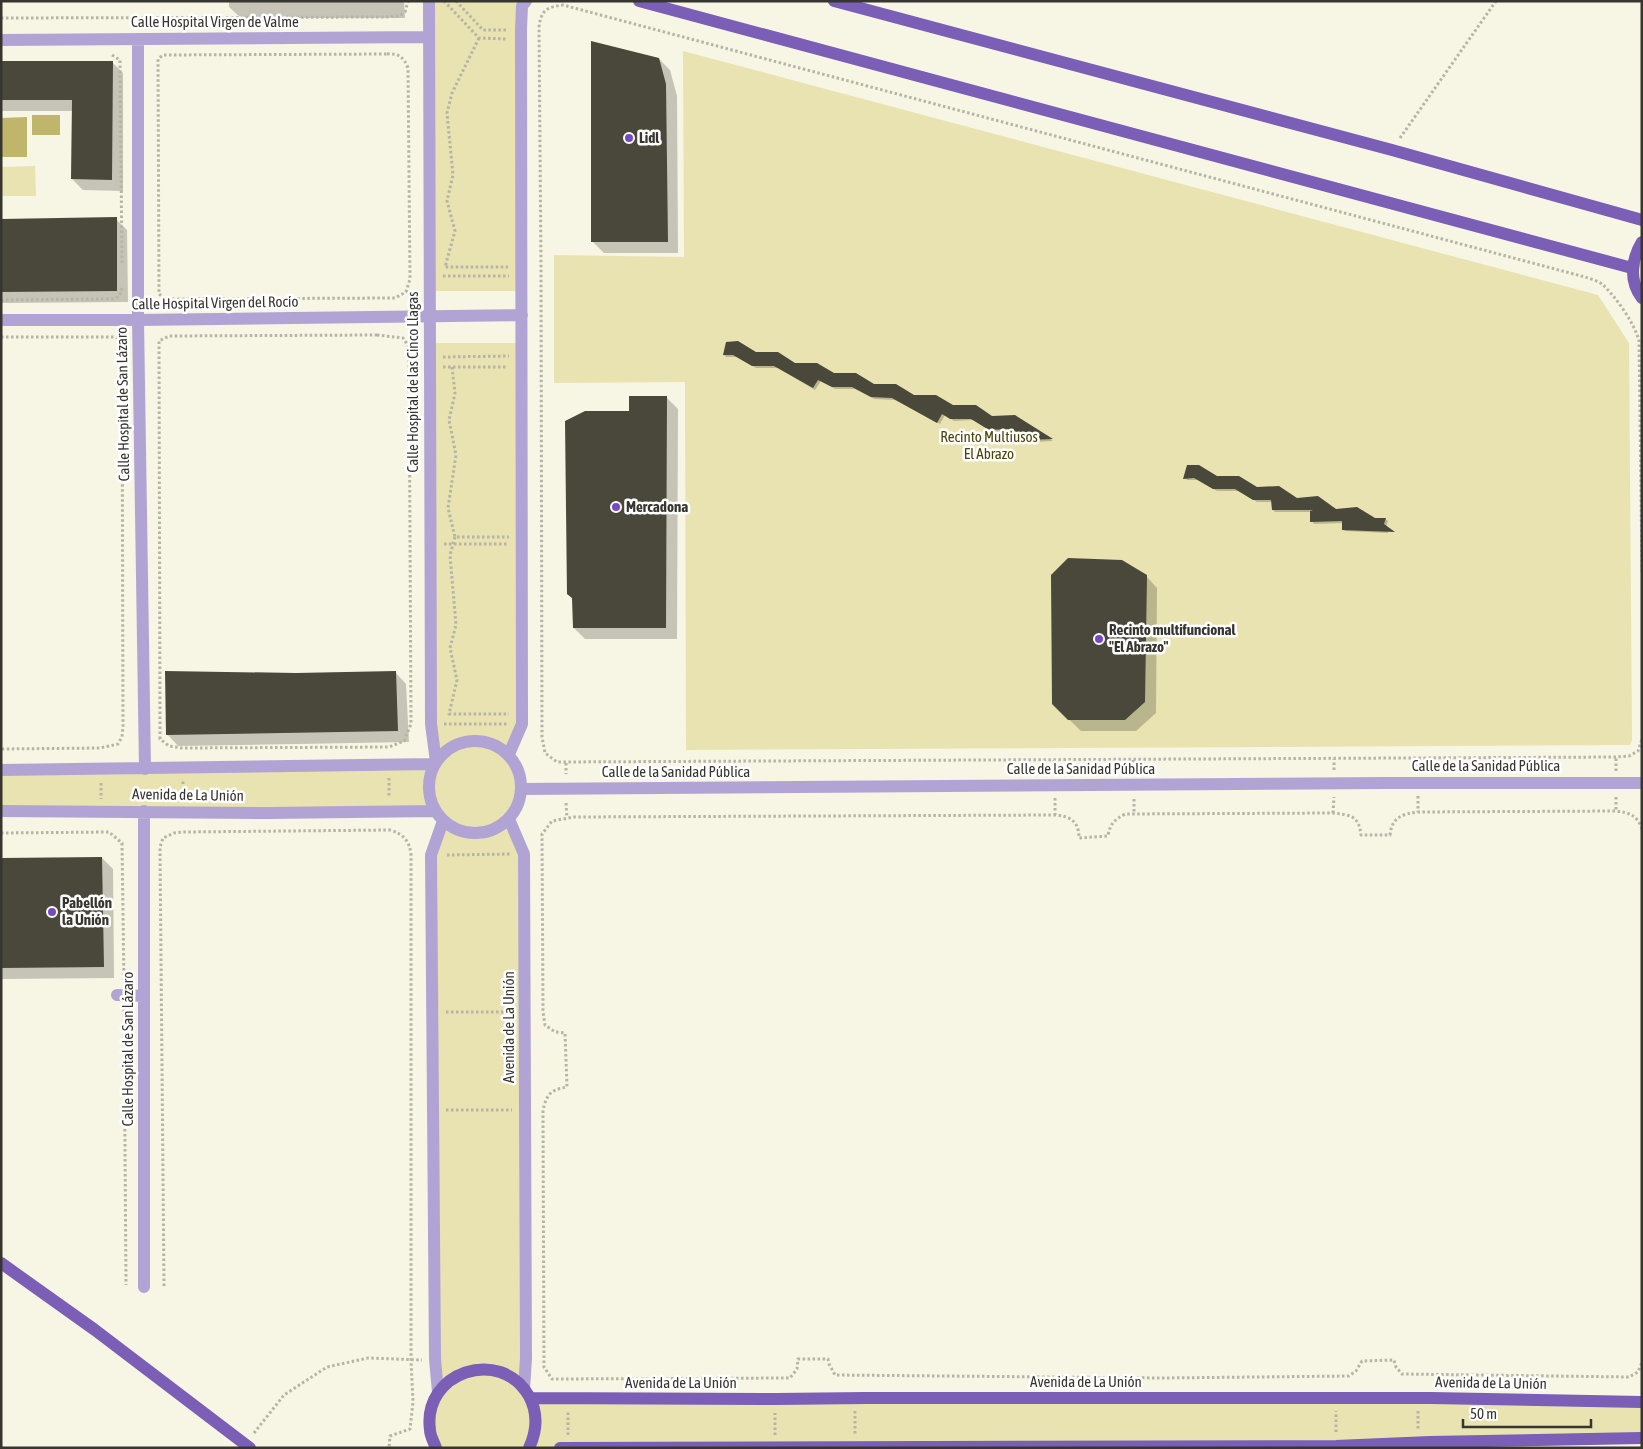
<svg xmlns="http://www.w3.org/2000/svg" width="1643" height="1449" font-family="'Asap Condensed',sans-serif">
	<rect width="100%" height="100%" fill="#f7f5e4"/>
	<path fill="#e8e3b1" d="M429,1H519L522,291H429Z
		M683,51L1598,295L1629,343L1632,740L1630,745L686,750L685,382L554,383V255L684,257Z
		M35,166L36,196H1V167Z
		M429,343H522V724L509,754C524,777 525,796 509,819L524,854L529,1398L1642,1402V1438L436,1448L430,1430L438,1392L431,855L443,821L435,811H1V770L435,761Z"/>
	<path fill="#bfb66b" d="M32,115H60V135H32Z
		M27,117V157H1V118Z"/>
	<path fill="#0003" d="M229,1H404L405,18H241L229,7Z
		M659,59L670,70L677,96L678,253H604L593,242Z
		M112,62L123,73V191L83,190L72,179L73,111H1V63Z
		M116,219L127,230L128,302L1,303V220Z
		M755,354L992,417H1015L1053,441L1033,442L1014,431L993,432L974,420L954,421L945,415L940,424L895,400L874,399L855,389H835L821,381L815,390L778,368H756L737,357H726L724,355Z
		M667,398L678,409L677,639H585L574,628L630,413Z
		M1217,477L1374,519H1385L1388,521L1386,527L1388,533L1345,531L1343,529V523L1314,524L1312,521L1311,512H1275L1273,510V502H1257L1238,491H1217L1198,480H1187L1185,478Z
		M1146,576L1157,588L1156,713L1136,731H1081L1053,704Z
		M395,672L406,684L409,742L178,746L167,734L296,674Z
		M102,858L113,869L114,978L1,979V859Z"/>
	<path fill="#49483a" d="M591,41L659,58L666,84L668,242H591Z
		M1,61H113L112,180L71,179L72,100H1Z
		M117,217V291L1,292V219Z
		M738,341L756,352H778L795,363H817L834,373H856L874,384H896L914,395H936L953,405H976L992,416L1015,415L1053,439L1030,440L1010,429L989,430L971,419H950L942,414L937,423L892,398L871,397L852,387H832L818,380L813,388L774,366H752L733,355H723L726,342Z
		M629,396H667L666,628H573L572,598L567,594L565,421L585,411H629Z
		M1187,465H1199L1217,476H1239L1257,487L1279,486L1297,498L1318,496L1336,509L1357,507L1375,518H1386L1384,524L1395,532L1342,530V521L1310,522V511L1313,510H1272L1271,500H1253L1235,489H1213L1194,478L1183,479Z
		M1068,558L1122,560L1147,575L1145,702L1125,720H1068L1052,704L1051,575Z
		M165,671L296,673L396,671L398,731L166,735Z
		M102,857L104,967L1,968V858Z"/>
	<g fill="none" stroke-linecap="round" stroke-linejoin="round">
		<path stroke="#b6b4a7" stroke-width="3" stroke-dasharray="2.5 2.5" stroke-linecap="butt" d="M444,1L479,38L506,39
			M456,1L483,30H508
			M1,18L386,17L399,16L405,12L408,1
			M479,38L452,93L447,113L453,175L447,201L455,231L445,267H508
			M387,54C398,53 404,57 408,68L410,279L406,292L395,298L165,299L159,294L158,59L163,55Z
			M112,55L120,60L122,264
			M1400,138L1496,1
			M443,276H509
			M1,300L110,299C117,299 121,296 122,288
			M377,335L403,338L409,347L411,724L404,741L389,747L182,748L169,746L160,739V726L159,341L169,336Z
			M1,337H115L119,338L122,345L123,726L122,737L118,744L100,748L1,749
			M443,357L509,356
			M443,367H507
			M452,367L455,393L449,420L456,455L448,508L455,537H509
			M455,537L450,555L456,625L450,648L457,680L449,714H509
			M444,544H507
			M1642,572L1639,341C1635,324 1616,297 1603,285C1599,281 1591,279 1585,277L563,5C547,7 541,10 539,27L541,266L542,737L545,753L557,762L1616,757L1629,756L1638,751L1642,739
			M444,724H508
			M1417,758V770
			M1054,760V772
			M1133,760L1134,772
			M566,763V774
			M1334,770V759
			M1616,771V757
			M389,778V797
			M101,783V799
			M1418,796V812
			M1616,797V811
			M1055,798V815
			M183,799V780
			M1134,799V814
			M566,803L567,818
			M1333,813L1334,797
			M1642,829C1637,815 1630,813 1616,811L1418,812C1402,814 1392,817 1390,835H1361C1359,816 1351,815 1333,813L1125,814C1114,820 1110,824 1108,836L1079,838C1079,821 1070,816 1055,815L574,817L552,821L542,834L543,1012L545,1025L555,1032L565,1033L567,1087C550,1090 547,1094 543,1110L544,1367L552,1379L790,1378L797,1369L798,1359H828L829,1364L835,1375L1162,1378L1349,1376L1356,1371L1362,1361L1394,1360L1396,1367L1402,1374L1629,1377L1638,1372L1642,1362
			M1,833L109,832L122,843L124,983
			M447,855L510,854
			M124,1009L126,1285
			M446,1012H510
			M446,1110H512
			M164,1286L160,847L163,838L174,833L184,832L390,830C404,834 410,842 411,855V1361L413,1402L410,1429L390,1436L389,1448
			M855,1411V1435
			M1418,1411V1430
			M1336,1432V1411
			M254,1433L284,1395L327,1367L368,1358L422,1360
			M568,1435V1411
			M775,1435V1413"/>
		<path stroke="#b1a4d5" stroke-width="12" d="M429,1L431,724L436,762
			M138,39V320L145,769
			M1,40L429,37
			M1,320H138L522,315
			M429 787a46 46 0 1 1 92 0a46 46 0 1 1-92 0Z
			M509,754L522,724L521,29L522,6L526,1
			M1,770L434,764
			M521,789L1385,783H1642
			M1,811L269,813L435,811
			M144,811V1287
			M509,819L524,854L526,1358L524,1389
			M117,995L144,996
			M438,1392L435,1359L431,855L443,821"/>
		<path stroke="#7b5eb5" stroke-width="12" d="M639,1L1632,268
			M834,1L1392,150L1642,220
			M1642,242C1631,260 1629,281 1642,298
			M1,1263L95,1330L250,1448
			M530,1398L775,1399L866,1398H1431L1642,1402
			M436,1448C434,1442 430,1436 430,1430C422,1372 500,1346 529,1396C538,1413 537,1431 529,1448
			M560,1448L1336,1446L1430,1442L1642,1438"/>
	</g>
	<g fill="#7749c1" stroke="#fff" stroke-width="2">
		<circle cx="629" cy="138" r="5"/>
		<circle cx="616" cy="507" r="5"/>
		<circle cx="1099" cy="639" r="5"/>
		<circle cx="52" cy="912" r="5"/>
	</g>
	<g text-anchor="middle" stroke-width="5" stroke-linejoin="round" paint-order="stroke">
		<g font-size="15" fill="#36352f" stroke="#fff">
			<text x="215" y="27">Calle Hospital Virgen de Valme</text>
			<text transform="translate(215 303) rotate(-1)" y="5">Calle Hospital Virgen del Rocío</text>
			<text transform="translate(413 382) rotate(-90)" y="5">Calle Hospital de las Cinco Llagas</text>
			<text transform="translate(123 404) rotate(-91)" y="5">Calle Hospital de San Lázaro</text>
			<text x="1486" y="771">Calle de la Sanidad Pública</text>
			<text x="1081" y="774">Calle de la Sanidad Pública</text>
			<text x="676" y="777">Calle de la Sanidad Pública</text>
			<text transform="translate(188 795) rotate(1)" y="5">Avenida de La Unión</text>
			<text transform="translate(509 1027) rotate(-90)" y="5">Avenida de La Unión</text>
			<text transform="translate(128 1049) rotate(-90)" y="5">Calle Hospital de San Lázaro</text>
			<text x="1086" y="1387">Avenida de La Unión</text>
			<text x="681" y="1388">Avenida de La Unión</text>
			<text transform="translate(1491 1383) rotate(1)" y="5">Avenida de La Unión</text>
		</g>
		<g font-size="15" font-weight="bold" fill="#36352f" stroke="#fff" text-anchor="start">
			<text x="639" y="143">Lidl</text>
			<text x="626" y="512">Mercadona</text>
			<text x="1109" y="635">Recinto multifuncional<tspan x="1109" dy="17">"El Abrazo"</tspan></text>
			<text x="62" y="908">Pabellón<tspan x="62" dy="17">la Unión</tspan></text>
		</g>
		<g font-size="15" fill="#4b4407" stroke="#fff">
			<text x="989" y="442">Recinto Multiusos<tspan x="989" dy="17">El Abrazo</tspan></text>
		</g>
	</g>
	<rect width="1643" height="1449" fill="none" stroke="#36352f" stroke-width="5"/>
	<path d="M1463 1419v8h128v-8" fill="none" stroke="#36352f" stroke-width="2.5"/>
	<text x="1470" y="1419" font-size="15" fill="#36352f" stroke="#ffffff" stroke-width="4" paint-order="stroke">50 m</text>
</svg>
